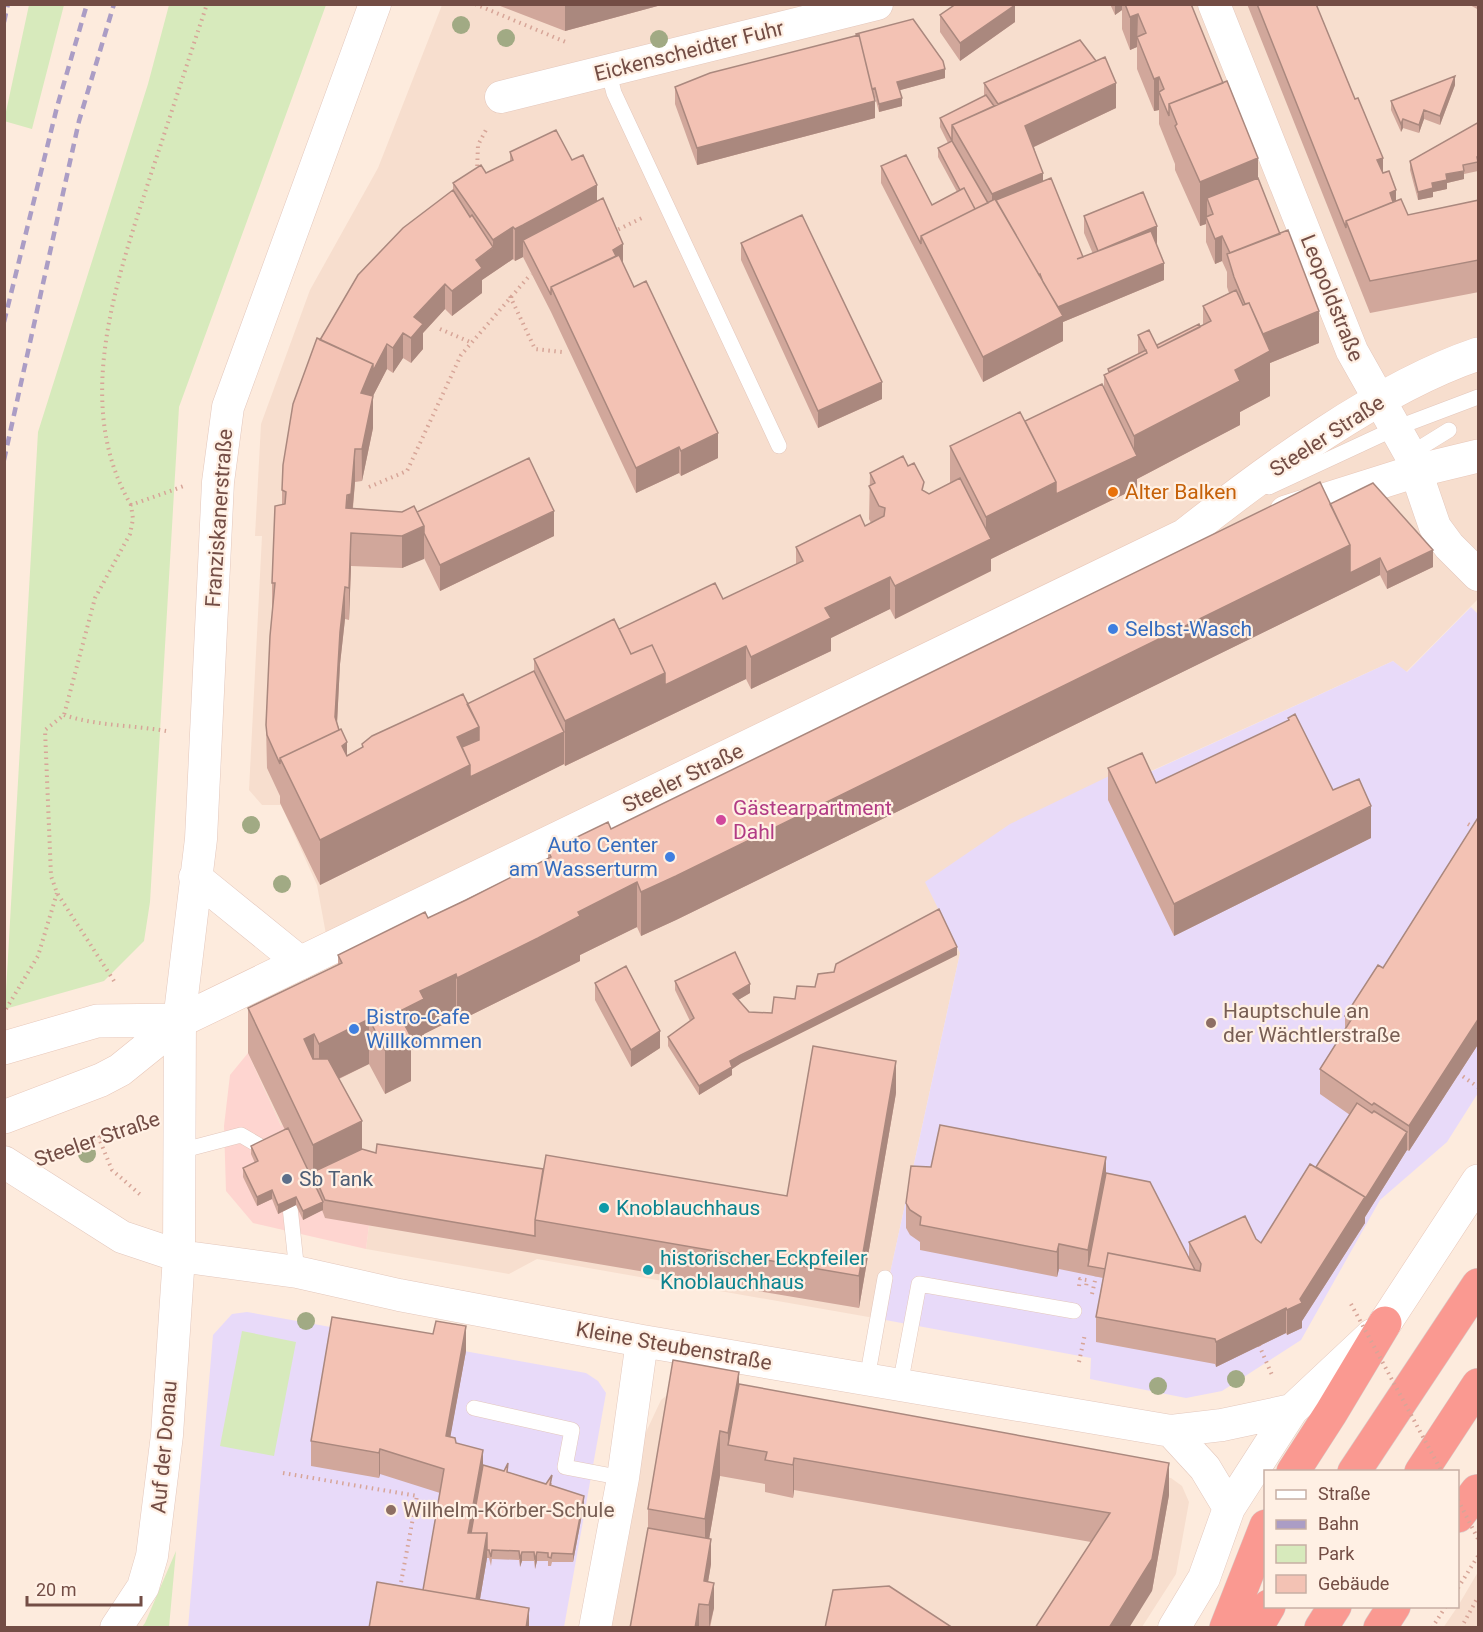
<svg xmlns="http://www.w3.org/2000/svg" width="1483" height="1632" font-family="Roboto,sans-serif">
	<rect width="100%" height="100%" fill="#fdebdd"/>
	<path fill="#f7dece" d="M442,5H1478V599L1406,672L1393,661L1138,777L926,882L960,953L880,1319L537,1259L509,1274L366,1249L376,1170L281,1126L248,1053L338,1000L317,885L281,805H262L249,790L262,536H255L261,424L310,290L378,168Z
		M677,1387L1171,1478L1182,1486L1189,1502L1176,1574L1142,1627L607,1628L625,1477L661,1400Z
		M1478,1572V1627L1443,1628L1458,1606Z"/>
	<path fill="#fed5d0" d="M248,1053L281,1126L328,1103L376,1170L366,1249L253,1223L226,1191L224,1126L230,1075Z"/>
	<path fill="#e8daf9" d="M1471,607L1478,614V1093L1447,1142L1380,1200L1301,1340L1222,1391L1186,1398L1090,1379L1091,1358L880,1319L960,953L925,882L1010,824L1132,765L1139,777L1393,661L1407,672Z
		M247,1312L586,1373L598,1381L606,1393L564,1627L188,1628L213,1335L232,1314Z"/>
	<path fill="#d7eabc" d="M29,5H64L32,129L4,121Z
		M169,5H326L179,407L150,902L144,941L104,981L5,1009L38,432L148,84Z
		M242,1331L296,1342L274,1456L220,1446Z
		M176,1551L169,1627H142L145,1623Z"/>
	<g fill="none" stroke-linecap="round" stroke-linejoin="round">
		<defs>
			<path id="lane" d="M608,70L614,93L779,446
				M1407,456L1449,430
				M1269,487L1396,428L1478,397
				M180,1151L241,1135L265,1149
				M290,1207L297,1272
				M867,1379L885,1278
				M900,1385L919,1284L1074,1311
				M474,1408L572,1430L565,1467L623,1478"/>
			<path id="street" d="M1214,4L1352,351L1410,454L1435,527L1449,546L1478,575
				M501,97L877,4
				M195,877L301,963
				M4,1162L122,1237L179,1256L297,1272L399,1295L642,1341L1171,1431L1222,1425L1292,1410
				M1171,1431L1205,1468L1229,1508
				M116,1628L143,1587L152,1556L167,1435L179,1256L180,1013L201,839L218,482L228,407L375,4
				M595,1628L623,1478L642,1341
				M1174,1628L1204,1578L1229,1508L1292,1410L1372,1335"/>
			<path id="secondary" d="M1286,512L1416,471L1478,456
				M4,1048L97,1021L182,1020
				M4,1117L101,1080L120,1070L182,1020L1185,535C1267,470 1380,387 1478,354
				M1385,1323L1478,1181"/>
			<path id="highway" d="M1293,1472L1331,1413L1385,1323
				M1354,1472L1478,1285
				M1421,1472L1478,1385
				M1458,1516L1477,1491
				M1226,1628L1266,1526
				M1256,1628L1269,1606
				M1321,1628L1335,1606
				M1380,1628L1394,1606"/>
		</defs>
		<use href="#lane" stroke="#e3c7bc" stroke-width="16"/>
		<use href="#street" stroke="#e3c7bc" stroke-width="33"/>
		<use href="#secondary" stroke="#e8c7b9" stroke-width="34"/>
		<use href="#highway" stroke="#d8cdcb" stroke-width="34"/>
		<path stroke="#d7a598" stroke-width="4" stroke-dasharray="1.5 4.5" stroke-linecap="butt" d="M475,4L568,43
			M477,172L478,145L487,128
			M613,232L644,217
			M510,296L535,349L562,352
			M440,329L470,342
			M369,487L407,471L461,355L531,274
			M131,505C71,403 118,277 151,174C170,117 188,61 207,4
			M64,715C97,726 132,725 166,731
			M1468,824L1478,830
			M114,981L57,893L51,876L45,730L64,715L95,598L130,534L133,519L131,505L184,486
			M6,1009L38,956L57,893
			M1458,1073L1478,1087
			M98,1136L112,1170L143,1197
			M54,1153L146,1121
			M1079,1286L1080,1279L1087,1280L1086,1287
			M1092,1294L1096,1276
			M1259,1345L1272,1375
			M1079,1362L1085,1334
			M283,1473L417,1496L400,1588
			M1458,1588L1478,1556
			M1432,1628L1446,1606
			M1461,1628L1478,1597"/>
		<use href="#lane" stroke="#fff" stroke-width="15"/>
		<use href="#street" stroke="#fff" stroke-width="32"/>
		<use href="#secondary" stroke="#fff" stroke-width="33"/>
		<use href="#highway" stroke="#fa9991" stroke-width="33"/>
		<path stroke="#ab9dc5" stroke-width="4.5" stroke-dasharray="9 6" stroke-linecap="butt" d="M4,22L8,4
			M4,322L57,107L87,4
			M4,460L79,121L114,4"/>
		<path stroke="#d7a598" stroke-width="4" stroke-dasharray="1.5 4.5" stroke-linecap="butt" d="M1351,1304L1442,1472
			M1458,1500L1478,1539"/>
	</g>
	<g fill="#a1aa84">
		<circle cx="461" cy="25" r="9"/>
		<circle cx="506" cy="38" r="9"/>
		<circle cx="659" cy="39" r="9"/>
		<circle cx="251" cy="825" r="9"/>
		<circle cx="282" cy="884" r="9"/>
		<circle cx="87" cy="1154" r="9"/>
		<circle cx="306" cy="1321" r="9"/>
		<circle cx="1236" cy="1379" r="9"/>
		<circle cx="1158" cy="1386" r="9"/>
	</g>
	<path fill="#d1a79b" d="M495,4H665L565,31Z
		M1110,4H1191L1258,178L1319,343L1270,363V396L1240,412V425L1137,479V488L991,559V571L895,619L890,609L831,638V651L751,689L746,679L565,766L564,764L320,885L280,803V796L267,768L266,725L272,615V583L282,505V490L320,340L453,190V183L486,173L510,161V152L572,160L597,201L623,262H622L718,458L681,476L679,473L636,493L551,312L523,257L515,261L513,259L482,280V293L452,316L445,309L423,333V349L411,363L403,358L393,373L387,369L373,396V428L362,481L355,482L353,508L402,512H417L554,536L440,591L424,558L402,568L351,566L349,620L345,619L340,664L337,722L347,755L362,748V744L467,704L534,671V659L619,629L723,599L796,564V547L865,526L871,523L869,519L870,473L908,466L924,491L929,494L950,483V446L1025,421L1104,387V375L1108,372V369L1138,354V335L1157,345L1203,325V306L1229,293L1227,287V272L1222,261L1215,264L1206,242V224L1200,226L1175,170V164L1159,124V110L1154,111L1137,69V47L1130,50L1122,29V10L1115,15Z
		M1247,4H1316L1383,173L1396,201L1408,215L1479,200V292L1370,313Z
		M1468,4H1479V10Z
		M940,15L1015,22L960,61L940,32Z
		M856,34L945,78L900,90L902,106L879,112L875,97V118L697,165L675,104V87L856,36Z
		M984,83L1116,108L1034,147L1043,181L1083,257L1093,254L1084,233V216L1157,244H1156L1164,280L1063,322V341L983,382L881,183V166L932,205L957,192L938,157V148L948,143L940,127V118L984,96Z
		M1455,85L1440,125L1424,119L1419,133L1403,128L1401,132L1391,110V101Z
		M1479,122L1478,171L1464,174V179L1447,183V189L1433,192V197L1418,200L1410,170V161Z
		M741,243L882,399L818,428L741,260Z
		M1330,504L1433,567L1387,589L1380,575L676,920L641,936L637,927L580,955V961L538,982L457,1022L456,1018L424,1034V1044L411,1050V1081L385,1094L369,1064L339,1079L362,1149L376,1153L543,1169L787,1196L896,1093L859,1308L325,1218L322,1210L303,1220L296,1205L278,1214L272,1199L257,1206L243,1177V1168L255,1163L251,1154V1146L285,1130L248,1053V1008L338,965V955L428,918L548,859V851L611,829Z
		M1288,718L1333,790L1371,838L1174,936L1108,800V768L1156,783L1288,721Z
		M1479,816V1043L1409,1151L1407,1150L1365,1217V1223L1302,1321V1328L1287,1335L1286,1333L1216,1367L1215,1364L1096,1342V1317L1103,1278L1059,1269L1057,1277L920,1250V1242L910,1235L906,1228V1203L931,1167L1106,1173L1189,1259V1242L1256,1239L1261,1243L1316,1167L1350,1115L1320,1094V1069L1345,1029V1016L1383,968Z
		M957,955L741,1063L732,1069V1075L699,1095L668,1046V1037L690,1021L675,990V981L750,993L738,1000L749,1012L772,1013L815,987L834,972Z
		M595,983L660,1048L631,1067L595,1000Z
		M466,1351L450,1437L483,1466L508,1472L546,1484L552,1483L551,1486L584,1504L573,1562H552L551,1566H548V1561H537L535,1569L534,1561H522L520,1567L519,1560L492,1559L491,1566L489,1558H487L480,1599L529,1628L423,1590L440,1493L380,1474L379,1478L311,1466V1441Z
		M739,1384L1169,1495L1152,1591L1091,1542L794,1490L793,1498L765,1492V1484L720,1476L709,1539L711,1564L708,1582L714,1608L710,1628H630L648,1528V1509Z"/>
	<path fill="#aa887e" d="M571,4H665L565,31V6Z
		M1115,4H1122V10L1115,15Z
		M1015,5V22L960,61V43Z
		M1138,14L1137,47L1130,50V17Z
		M945,69V78L897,91V82Z
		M1455,76V85L1440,125V116Z
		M1159,77V110L1154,111V79Z
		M1116,83V108L1025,151V126Z
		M902,98V106L879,112V104Z
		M875,101V118L697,165V148Z
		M1424,110V119L1419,133V125Z
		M1403,119V128L1401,132V124Z
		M1258,158V203L1207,198V220L1206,217V224L1200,226V182Z
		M1383,158V183L1377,160Z
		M1464,171V179L1447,183V189L1433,192V197L1418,200V192L1446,174Z
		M1043,173V198L992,217V194Z
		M597,185V217L523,240V257L515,261V229Z
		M1396,190V216L1390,193Z
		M1157,226V244L1098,268V251Z
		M513,227V259L482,280V293L452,316V291L476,260L493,248V240Z
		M1222,236V261L1215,264V239Z
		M623,244V262L619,264L613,250Z
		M1164,263V280L1063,322V341L983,382V357L1054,308Z
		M445,284V309L423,333V349L411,363V338L414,317Z
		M1319,311V343L1270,363V396L1240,412V425L1137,479V488L991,559V571L895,619V586L986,541V517L1056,482L1134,457V436L1235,370L1259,336Z
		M403,333V358L393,373V348Z
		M387,344V369L373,396V428L362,481L361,393L373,364Z
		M882,382V399L818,428V411Z
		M718,433V458L681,476V451Z
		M679,447V473L636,493V468Z
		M355,449V482L351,526L346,508Z
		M554,511V536L440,591V565Z
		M424,526V559L402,568V536Z
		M351,533V566L349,620V588Z
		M1350,545V590L676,920L641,936V892Z
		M1433,550V567L1387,589V572Z
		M1380,558V575L1350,590V573Z
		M890,577V609L831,638V651L751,689V657L825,608Z
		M345,587V619L340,664L336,744L343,740V745L347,742V787L342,790V773L298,794L285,768L335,744V717L340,632Z
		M746,646V679L565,766V721L665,673Z
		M479,727L564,732V764L320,885V840L457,737Z
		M1371,806V838L1174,936V904Z
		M637,882V927L580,955V961L457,1022V978L578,912Z
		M957,947V955L741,1063L732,1069V1075L699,1095V1086L730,1061Z
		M456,974V1018L424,1034V1044L411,1050V1081L385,1094V1050L398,1012L420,991Z
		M750,984V993L733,1003V994Z
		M1479,1018V1043L1409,1151V1126Z
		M369,1019V1064L319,1088V1044Z
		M660,1031V1048L631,1067V1050Z
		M314,1034V1079L304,1039Z
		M896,1061V1093L859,1308V1276Z
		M362,1121V1166L313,1172V1145Z
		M1407,1132V1150L1365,1217V1223L1302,1321V1328L1287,1335V1310L1300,1299Z
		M1106,1157V1182L1088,1266V1250Z
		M272,1190V1199L257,1206V1197Z
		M296,1197V1205L278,1214V1205Z
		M323,1202V1210L303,1220V1211Z
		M1059,1244V1269L1057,1277V1252Z
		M1286,1308V1333L1216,1367V1342Z
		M466,1326V1351L446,1461V1436Z
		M739,1372V1416L728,1445V1433Z
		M720,1431V1476L705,1563V1519Z
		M380,1449V1474L379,1478V1453Z
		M483,1450V1475L470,1550L468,1533Z
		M794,1458V1490L793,1498V1465Z
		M1169,1463V1495L1152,1591L1129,1628H1109Z
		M584,1496V1504L573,1562V1554Z
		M487,1533V1558L475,1628L473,1618Z
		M711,1539V1564L704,1606V1581Z
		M522,1552V1561L520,1567V1559Z
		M537,1552V1561L535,1569V1560Z
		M714,1583V1608L709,1628V1605Z
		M699,1604V1628H695Z
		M529,1608V1628H526Z"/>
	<path fill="#f3c2b4" stroke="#aa887e" stroke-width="1.5" d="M956,4H1015V5L960,43L940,15Z
		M1125,4H1191L1223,83L1169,104V116L1159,92L1164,89L1159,77L1154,79L1137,37L1146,33L1138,14L1130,17Z
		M1257,4H1316L1355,99L1358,98L1383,158L1377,160L1383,173L1389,171L1396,190L1390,193L1393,202L1346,221V228Z
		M913,19L943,61L945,69L897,82L902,98L879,104L875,88L872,89L859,35L857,36L856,34Z
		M859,35L875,101L697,148L675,87L710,73Z
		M1080,40L1096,61L998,104L984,83Z
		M1105,57L1116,83L1025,126L1043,173L992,194L952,125Z
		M1455,76L1440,116L1424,110L1419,125L1403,119L1401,124L1391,101Z
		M1227,81L1258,158L1200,182L1175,126L1177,124L1169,104Z
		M986,95L994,106L952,125V141L988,203L975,209L964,188L960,190L938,148L952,141L940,118Z
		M1479,122V156L1477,157L1478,162L1463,165L1464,171L1446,174L1447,180L1432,183L1433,188L1418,192L1410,161Z
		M556,130L572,160L583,155L597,185L523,225L515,229L513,227L493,240L453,183L481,165L486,173L513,160L510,152Z
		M906,155L932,205L964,188L975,209L921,236V244L881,166Z
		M1051,178L1083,257L1077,259L1151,231L1164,263L1058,307L1043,282L1040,274L1039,275L996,200Z
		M1258,178L1280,234L1230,253L1222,236L1215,239L1206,217L1213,214L1207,198Z
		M453,190L470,217L472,215L493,247L476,260L482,268L452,291L445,284L414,317L423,324L411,338L403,333L393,348L387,344L373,371V364L320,340L358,275L403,228Z
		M1143,192L1157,226L1098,251L1084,216Z
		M603,198L623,244L613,250L616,256L551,287V295L523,240Z
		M995,199L1063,316L983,357L921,236Z
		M1401,199L1408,215L1479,200V260L1370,281L1346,221Z
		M802,215L882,382L818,411L741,243Z
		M1288,230L1319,311L1263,334L1249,303L1245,304L1234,277L1227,254Z
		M619,255L634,287L646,281L718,433L681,451L679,447L636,468L551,287Z
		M1236,290L1243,305L1249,303L1270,351L1235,370L1240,381L1134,436L1104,375L1147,353L1138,335L1149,330L1158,348L1211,321L1203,306Z
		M1199,324L1200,327L1158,348L1157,345Z
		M317,338L373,364L361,393L373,396L362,449H355L351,494L347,495L346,508L402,512L414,506L424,526L402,536L351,533L349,588L345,587L340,632L335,717L339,730L280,758V764L267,735L266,725L270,636L275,583H272L275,506L285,504L286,492L282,490L283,465L293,404Z
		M1146,350L1147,353L1109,372L1108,369Z
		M1102,384L1137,456L1056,494V482L1025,421Z
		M1020,412L1056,482L986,517L950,446Z
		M903,456L908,466L914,463L924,482L922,490L929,494L960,478L991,539L895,586L890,577L825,608L831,618L751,657L746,646L665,685V673L652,645L631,654L619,629L715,583L723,599L803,561L796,547L860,515L865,526L884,516L885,508L879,506L869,486L875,483L870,473Z
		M529,458L554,511L440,565L424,533V526L417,512Z
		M1320,482L1350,545L676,876L641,892L637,882L578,912L580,916L538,938L457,978L456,974L420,991L424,999L398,1012L411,1037L385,1050L369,1019L319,1044L314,1034L304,1039L313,1059H328L362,1121L313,1145L248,1008L342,963L338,955L425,912L428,918L466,900L551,857L548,851L608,822L611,829Z
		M1373,483L1433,550L1387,572L1380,558L1350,573V545L1330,504Z
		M614,619L631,654L652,645L665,673L565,721L534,659Z
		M534,671L564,732L470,777V765L462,747L479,740V727L467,704Z
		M463,694L479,727L457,737L470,765L320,840L280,758L341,729L347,742L342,746L347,756L363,747L362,744L372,736Z
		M1295,714L1333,790L1359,779L1371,806L1174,904L1108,768L1142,753L1156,783L1289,720L1288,718Z
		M1479,816V1018L1409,1126L1374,1103L1372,1105L1320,1069L1351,1020L1345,1016L1378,965L1383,968Z
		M939,909L957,947L741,1055L730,1061L732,1067L699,1086L668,1037L694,1018L675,981L735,952L750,984L733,994L749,1012L772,1013L774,997L795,999L797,986L815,987L818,974L834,972L836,964Z
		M626,966L660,1031L631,1050L595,983Z
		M813,1046L896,1061L859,1276L535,1220L546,1155L787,1196Z
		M1357,1103L1372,1113L1374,1111L1407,1132L1365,1199V1197L1316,1167Z
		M940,1125L1106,1157L1088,1250L1059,1244L1057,1252L920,1225L921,1217L910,1210L906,1203L911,1166L931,1167Z
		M288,1128L323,1202L303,1211L296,1197L278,1205L272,1190L257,1197L243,1168L258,1161L251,1146Z
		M377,1144L543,1169L535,1220V1236L325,1200L313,1172L362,1149L376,1153Z
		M1310,1164L1365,1197L1300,1299L1302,1303L1287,1310L1286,1308L1216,1342L1215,1339L1096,1317L1108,1253L1200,1271L1201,1264L1189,1242L1245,1216L1256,1239L1261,1243Z
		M1106,1173L1150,1182L1195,1270L1108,1253L1105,1269L1088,1266Z
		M332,1317L433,1334L436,1321L466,1326L446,1436L455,1438L456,1443L483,1450L468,1533H487L476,1599L423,1590L444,1469L380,1449L379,1453L311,1441Z
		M673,1360L739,1372L728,1433L720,1431L705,1519L648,1509Z
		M739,1384L1169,1463L1152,1559L1109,1628H1035L1110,1513L794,1458L793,1465L765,1460L767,1452L728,1445Z
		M508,1463L507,1472L546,1484L552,1475L550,1485L584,1496L573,1554L552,1553L551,1558L548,1557V1553L537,1552L535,1560L534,1552H522L520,1559L519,1551L492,1550L491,1557L489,1550H487V1533H471L483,1465L504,1471Z
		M648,1528L711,1539L704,1581L714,1583L709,1605L699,1604L695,1628H630Z
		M377,1582L529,1608L526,1628H369Z
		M889,1586L953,1628H825L833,1590Z"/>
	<circle fill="#e8710a" stroke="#fff0e4" stroke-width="2" cx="1113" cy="492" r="6"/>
	<g fill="#3f7fe0" stroke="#fff0e4" stroke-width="2">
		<circle cx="1113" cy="629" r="6"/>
		<circle cx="670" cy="857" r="6"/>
		<circle cx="354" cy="1029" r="6"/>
	</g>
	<circle fill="#d1479c" stroke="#fff0e4" stroke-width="2" cx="721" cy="820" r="6"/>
	<g fill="#8d6e63" stroke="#fff0e4" stroke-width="2">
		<circle cx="1211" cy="1023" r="6"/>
		<circle cx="391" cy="1510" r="6"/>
	</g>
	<circle fill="#5c6f8a" stroke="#fff0e4" stroke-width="2" cx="287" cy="1179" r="6"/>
	<g fill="#0f9aa8" stroke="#fff0e4" stroke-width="2">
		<circle cx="604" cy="1208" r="6"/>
		<circle cx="648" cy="1270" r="6"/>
	</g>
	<g text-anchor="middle" stroke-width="4.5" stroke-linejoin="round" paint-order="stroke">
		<g font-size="21" fill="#734d45" stroke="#fff0e4">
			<text transform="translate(689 51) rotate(-14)" y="7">Eickenscheidter Fuhr</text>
			<text transform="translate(1332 298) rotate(68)" y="7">Leopoldstraße</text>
			<text transform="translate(1327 436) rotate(-33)" y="7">Steeler Straße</text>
			<text transform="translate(219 518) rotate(-86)" y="7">Franziskanerstraße</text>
			<text transform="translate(683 778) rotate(-26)" y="7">Steeler Straße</text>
			<text transform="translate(97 1139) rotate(-19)" y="7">Steeler Straße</text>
			<text transform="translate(674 1346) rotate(10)" y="7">Kleine Steubenstraße</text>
			<text transform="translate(164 1447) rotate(-85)" y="7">Auf der Donau</text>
		</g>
		<g font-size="21" fill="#c56008" stroke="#fff0e4" text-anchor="start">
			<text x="1125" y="499">Alter Balken</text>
		</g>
		<g font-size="21" fill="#366cbe" stroke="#fff0e4" text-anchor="start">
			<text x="1125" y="636">Selbst-Wasch</text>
			<text x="658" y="852" text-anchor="end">Auto Center<tspan x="658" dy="24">am Wasserturm</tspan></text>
			<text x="366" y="1024">Bistro-Cafe<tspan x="366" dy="24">Willkommen</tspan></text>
		</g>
		<g font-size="21" fill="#b23c85" stroke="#fff0e4" text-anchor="start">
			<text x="733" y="815">Gästearpartment<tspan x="733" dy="24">Dahl</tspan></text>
		</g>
		<g font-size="21" fill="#785e54" stroke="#fff0e4" text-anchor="start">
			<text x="1223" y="1018">Hauptschule an<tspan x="1223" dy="24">der Wächtlerstraße</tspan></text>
			<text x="403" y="1517">Wilhelm-Körber-Schule</text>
		</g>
		<g font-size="21" fill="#4e5e75" stroke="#fff0e4" text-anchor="start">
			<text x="299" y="1186">Sb Tank</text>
		</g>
		<g font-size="21" fill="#0d838f" stroke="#fff0e4" text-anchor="start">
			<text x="616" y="1215">Knoblauchhaus</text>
			<text x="660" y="1265">historischer Eckpfeiler<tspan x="660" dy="24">Knoblauchhaus</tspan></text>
		</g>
	</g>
	<rect width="1483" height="1632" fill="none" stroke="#734d45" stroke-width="12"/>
	<rect x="1264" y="1470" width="195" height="138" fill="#fff0e4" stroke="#c7afa4" stroke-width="1.5"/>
	<rect x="1276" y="1490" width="30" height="9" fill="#ffffff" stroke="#c7afa4" stroke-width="1.5"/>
	<text x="1318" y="1500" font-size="18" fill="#734d45">Straße</text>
	<rect x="1276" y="1520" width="30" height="9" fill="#ab9dc5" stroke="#c7afa4" stroke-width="1.5"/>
	<text x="1318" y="1530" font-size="18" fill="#734d45">Bahn</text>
	<rect x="1276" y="1545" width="30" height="18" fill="#d7eabc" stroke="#c7afa4" stroke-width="1.5"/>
	<text x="1318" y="1560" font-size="18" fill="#734d45">Park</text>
	<rect x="1276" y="1575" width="30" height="18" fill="#f3c2b4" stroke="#c7afa4" stroke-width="1.5"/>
	<text x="1318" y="1590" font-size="18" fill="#734d45">Gebäude</text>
	<path d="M27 1596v9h114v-9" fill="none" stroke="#734d45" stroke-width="3"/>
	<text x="36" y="1596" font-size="18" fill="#734d45" stroke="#fff0e4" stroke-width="4.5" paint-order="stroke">20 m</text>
</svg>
